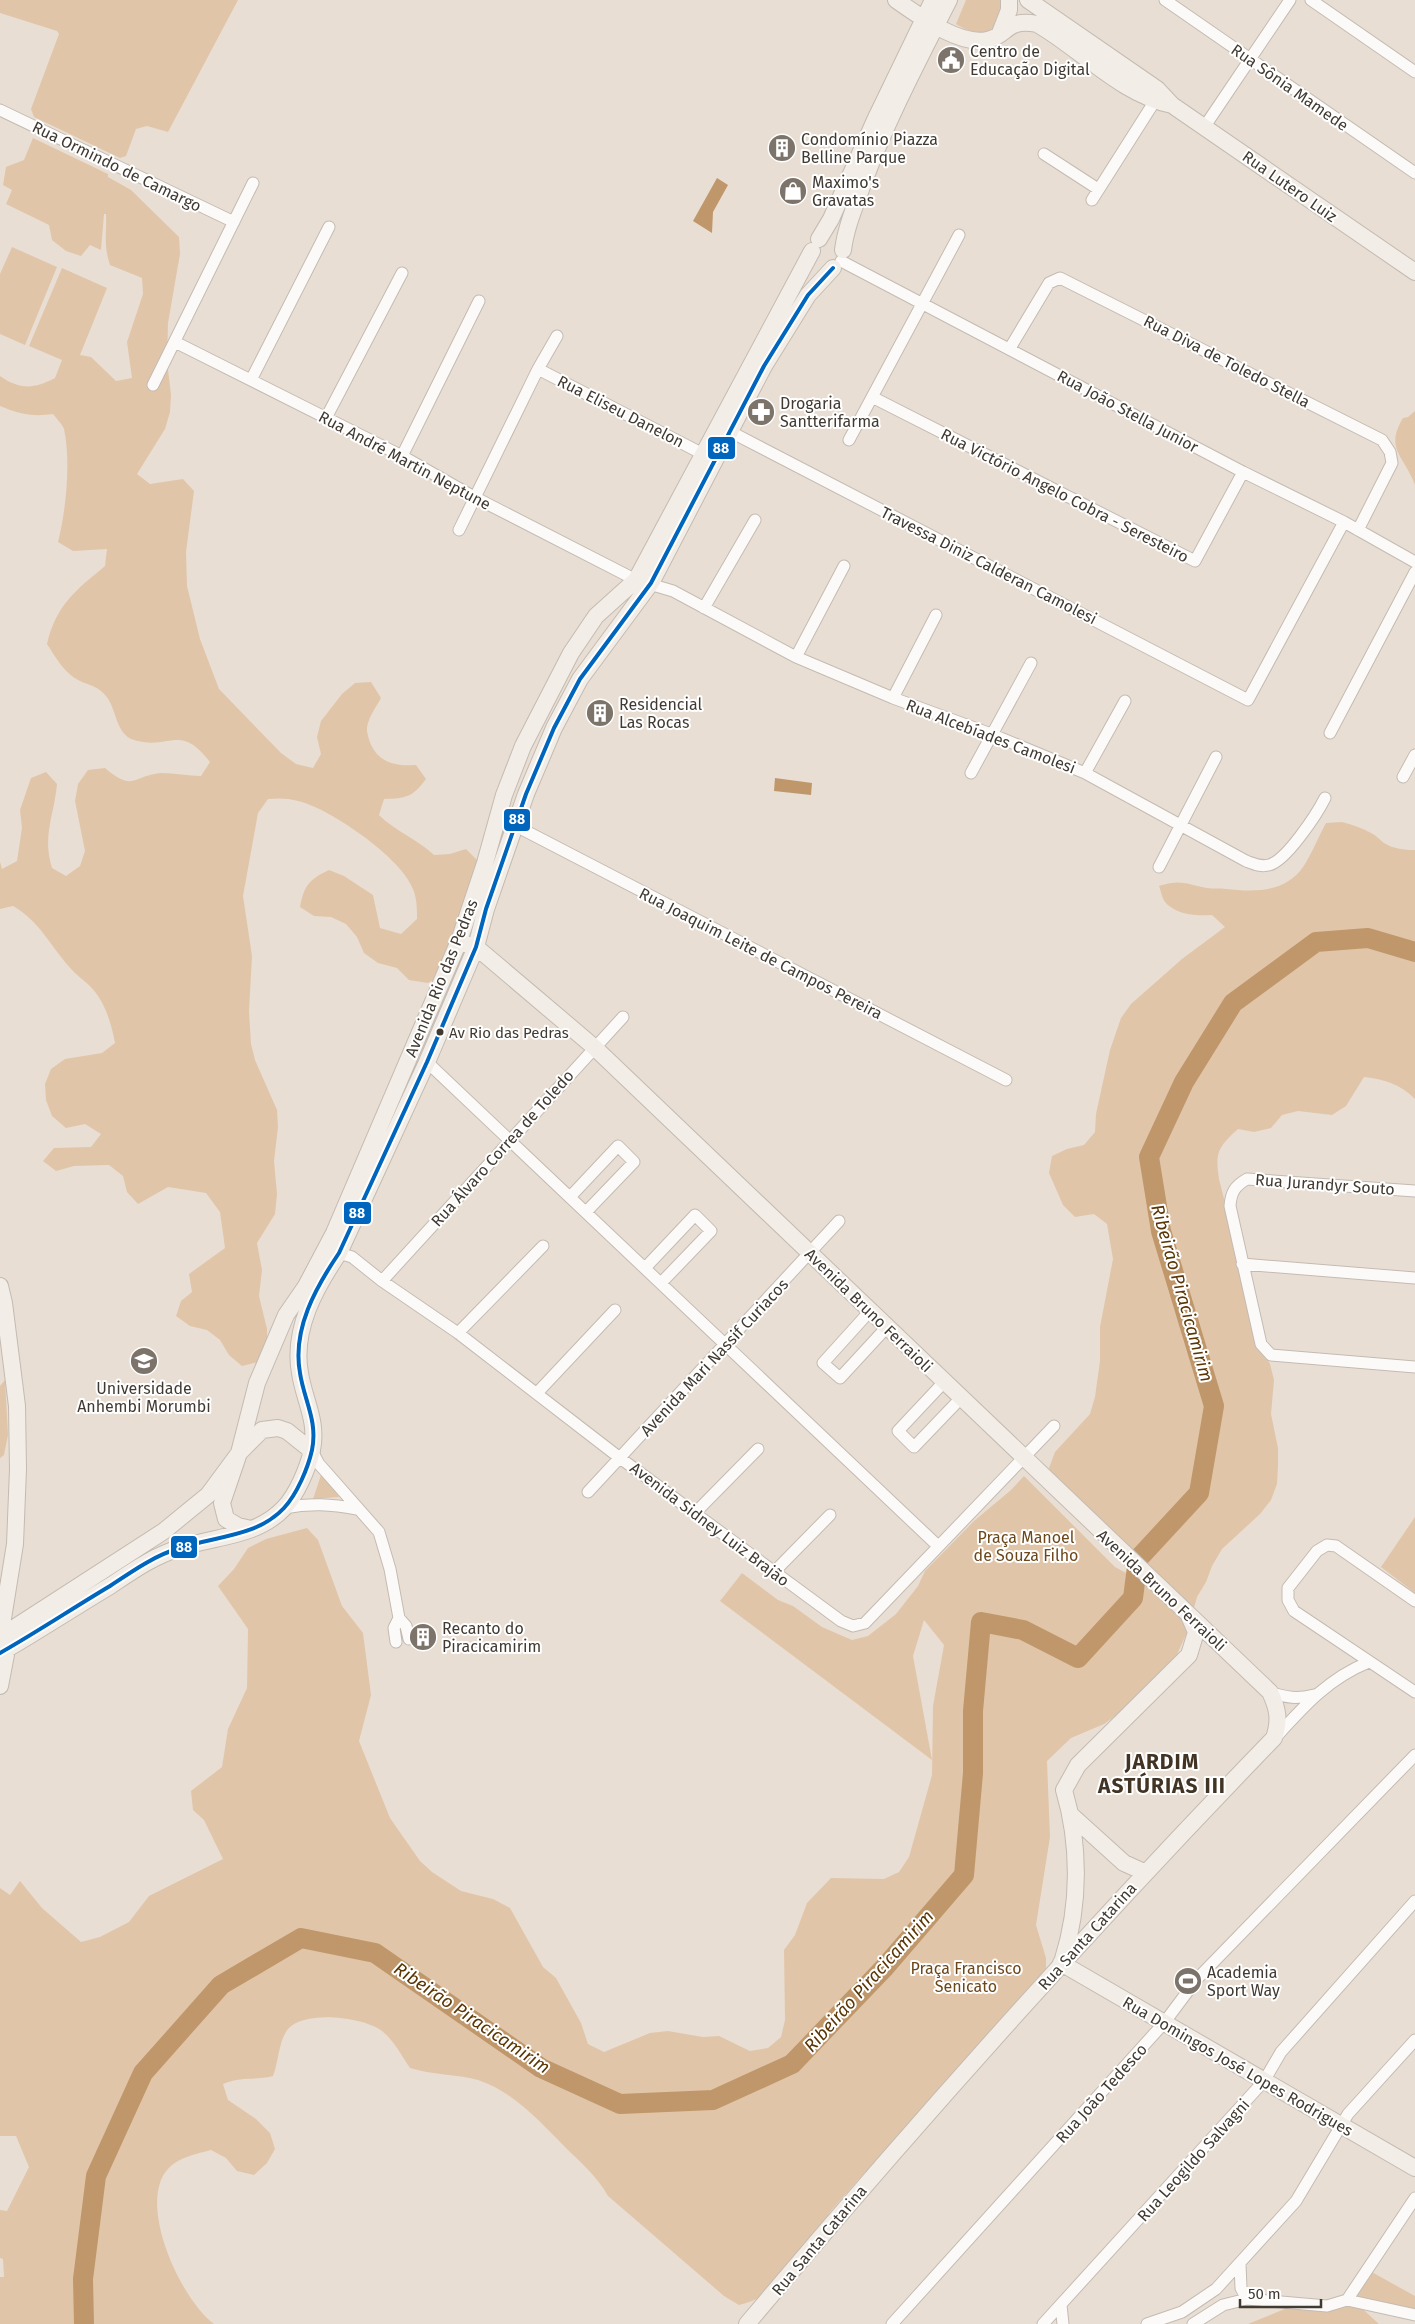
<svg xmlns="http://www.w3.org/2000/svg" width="1415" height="2324" font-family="'Fira Sans',sans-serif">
	<rect width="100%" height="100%" fill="#e9ded3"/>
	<path fill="#e1c5a9" d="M0,0H238L168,132L147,126L136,129L126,156L120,158L34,117L31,109L59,34L57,31L0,13Z
		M966,0H1002C1004,7 1001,12 999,19C991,39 970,33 956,24Z
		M33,138L108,174V177L131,190L179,237L180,254L168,323L167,361L171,395L170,412L165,429L137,474L150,484L183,479L194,491L186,552L187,586L200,639L219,689L281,753L296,764L313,768L321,754L317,737L321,721L342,694L355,683L371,682L381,698C376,707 366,721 367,731C372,760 391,767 416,765L426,779C412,798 406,798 384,799L379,815C395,831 417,839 434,855L450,854L466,849L478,861L465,912L456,925L442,974L428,983L409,980L397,968L378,963L364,953L357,937L346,924L331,917L314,916L300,907C304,885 310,879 329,870L344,876L373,895L380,928L401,934L417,919C417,907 417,896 411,885C398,856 329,808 298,801C288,798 278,798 268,799L258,813L243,896L252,956L249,1011L251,1044L255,1060L277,1110L278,1127L274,1161L277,1194L275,1214L257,1243L262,1270L259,1296L267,1329V1346L258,1362L242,1366L229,1355L220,1340L207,1330L190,1326L176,1316L181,1301L192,1292L189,1274L225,1248L220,1212L206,1193L168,1187L138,1204L127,1192L123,1176L109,1165L74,1166L56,1171L43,1161L54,1148L91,1147L101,1134L85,1124L66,1128L52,1116L46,1100L45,1084L51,1069L65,1059L102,1053L115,1043C112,1027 107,1009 98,996C92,986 81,979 73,971C52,949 40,921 13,906L0,909V862L2,869L17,861L22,828L20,810L31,778L46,772L57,784C54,816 42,836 52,868L66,876L80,866L85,851L75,801L78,784L88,770L105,768C134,793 133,775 162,773C175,773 188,776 201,776L210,762C179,722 171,751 134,740C115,734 117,709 106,696C98,686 91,686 80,681C65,674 56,658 47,644C56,605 76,590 105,566L107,549L73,551L58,542C66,511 71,461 64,429C62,424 56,418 53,414C32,417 19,414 0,406V376C20,390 34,389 55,378L62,360L29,346L62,268L107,288L80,355L91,357L116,381L132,378L127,342L143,294L142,278L110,265C103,243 107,235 106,214H104L101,250L90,245L81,256L66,251L52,240L49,225L6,204L12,190L3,185L6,167L24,160Z
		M12,247L57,267L25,345L0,334V274Z
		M1415,411V485C1405,457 1384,449 1403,418L1408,417Z
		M1342,822C1353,825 1362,828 1371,833C1376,835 1380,840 1384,843C1394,849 1404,850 1415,850V1099C1400,1084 1384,1079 1364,1077L1346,1106L1332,1115L1298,1111L1282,1115L1271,1128L1254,1132L1238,1129C1218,1147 1215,1153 1219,1179L1262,1349L1270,1364L1274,1380L1271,1414L1278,1448V1466L1277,1484L1271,1500L1260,1514L1222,1549L1212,1566L1206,1582L1197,1597L1188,1630L1170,1670L1118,1714L1104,1724L1071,1738L1047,1761L1050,1837L1036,1925L1046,1958V1975L872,2174L865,2172L829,2213L833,2217L835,2234C806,2259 778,2296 739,2305L724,2296L608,2196C597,2176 581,2163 565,2147C540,2122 514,2092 478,2080C456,2074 432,2075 410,2068C401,2055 393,2038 379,2029C360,2017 305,2010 288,2029C278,2042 279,2061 273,2076C253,2081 242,2076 223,2084L228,2100L256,2119L270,2133L275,2149L267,2163L254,2175L237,2171L226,2158L211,2150C196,2154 178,2157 167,2170C137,2206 182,2301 214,2324H0V2277H4L3,2259L0,2258V2210L7,2211L29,2167L16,2136H0V1888L10,1895L20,1881L42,1908L81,1942L100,1937L129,1922L149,1896L223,1859L204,1820L193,1810L191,1791L222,1767L228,1729L247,1688L248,1629L218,1586L234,1569L248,1548L266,1539L307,1528L318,1540L342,1606L363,1633L371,1695L359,1741L390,1818L420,1861L432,1872L461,1891L493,1899L510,1908L543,1967L556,1978L581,2023L588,2044L604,2052L650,2033L668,2031L703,2037L719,2036L750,2051L768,2048L781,2037L785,2020L784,1950L795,1935L807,1903L831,1878L884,1879L899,1872L909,1857L932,1775L933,1706L944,1645L924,1620L913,1656L932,1760L720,1601L742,1573L778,1600L793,1606L822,1627L852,1640L868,1636L896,1614L918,1586L925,1571L974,1521L1011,1490L1024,1476L1115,1567L1130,1575L1143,1586L1154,1575L1055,1483L1049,1468L1055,1452L1090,1414L1095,1397L1100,1361V1327L1113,1259L1107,1224L1094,1214L1075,1217L1063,1205L1049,1173L1052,1156L1067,1149L1084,1145L1095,1132L1096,1114L1110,1050L1121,1018L1131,1004L1182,959L1225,927L1212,915C1197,916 1176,915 1165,902C1162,898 1161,891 1159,886C1182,879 1185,884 1207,888C1213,889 1220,888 1226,889C1254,892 1285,893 1303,867C1312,854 1318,837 1326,823Z
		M5,1380L8,1435L4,1455L0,1458V1386Z
		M322,1472L339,1497L313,1499Z
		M1415,1517V1593L1381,1567Z
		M1368,2270L1415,2296V2312L1348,2299Z
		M1339,2301L1355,2302L1379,2324H1248L1302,2302Z"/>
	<path fill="#bf976a" d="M717,178L728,185L713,212L712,233L693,221Z
		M775,778L812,783L811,795L774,791Z"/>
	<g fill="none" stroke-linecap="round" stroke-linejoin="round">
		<path stroke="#bf976a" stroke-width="20" d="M84,2324L83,2279L96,2176L143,2073L221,1985L301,1938L375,1953L541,2068L620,2104L713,2100L792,2064L885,1967L964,1875L973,1773V1711L981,1622L1023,1630L1078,1658L1133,1598L1138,1559L1199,1493L1214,1406L1161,1231L1149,1157L1184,1082L1233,1003L1316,942L1368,938L1415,952"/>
		<defs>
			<path id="street" d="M1165,0L1415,173
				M1311,0L1415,72
				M0,110L234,222
				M1205,126L1290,0
				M1044,154L1098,189
				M1092,200L1158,96
				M841,261L1243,472L1344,522L1415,562
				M175,342L402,456L474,497L636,580L673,591L796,657L893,698L991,734L1085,773L1246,861C1254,864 1261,867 1269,865C1286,861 1317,814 1325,798
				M1010,348L1049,283L1060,278L1382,440L1390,452L1392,463L1358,530
				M538,369L703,454
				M251,380L329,227
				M153,385L253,183
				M872,397L1195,561L1243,472
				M326,418L402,273
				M729,431L1248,700L1344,522
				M849,440L959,235
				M402,456L479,301
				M459,530L538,369L557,336
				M704,608L755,520
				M796,657L844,566
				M893,698L936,615
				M1330,733L1415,572
				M971,773L1031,663
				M1085,773L1125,701
				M1403,777L1415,755
				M516,826L1006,1080
				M1159,867L1216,757
				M427,1062L938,1546
				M1415,1191L1247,1179C1235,1186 1231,1192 1230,1206L1261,1344L1271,1355L1415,1367
				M570,1197L618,1146L634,1162L586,1212
				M339,1253L352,1257L382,1281L458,1333L620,1458L841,1621L853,1626L865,1623L1054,1426
				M1242,1264L1415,1278
				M645,1268L695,1215L711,1231L661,1283
				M382,1281L623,1017
				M870,1311L823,1363L840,1378L887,1327
				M458,1333L543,1246
				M944,1382L898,1431L914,1447L961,1398
				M537,1393L615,1310
				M312,1451L319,1464L379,1532L390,1569L399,1618
				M588,1492L839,1221
				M284,1508C310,1503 331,1504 357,1509
				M695,1513L758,1449
				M774,1572L830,1515
				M1415,1601L1336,1546L1327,1545L1317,1551L1288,1588V1600L1294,1611L1415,1692
				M396,1642L394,1628L399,1618L406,1626L409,1639
				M1270,1692C1286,1698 1298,1699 1314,1695
				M1276,1737C1304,1706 1329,1678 1369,1662
				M1240,2264L1241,2288L1247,2299
				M1347,2300L1415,2315
				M1061,2305L1063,2324
				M892,2324L1164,2023L1197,1979L1415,1755
				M1043,2324L1264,2081L1281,2052L1415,1901
				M1147,2324L1182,2312L1216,2289L1296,2201L1348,2114L1415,2040
				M1193,2324L1223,2305L1247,2299L1327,2306L1347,2300L1415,2198"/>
			<path id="secondary" d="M896,0C918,15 959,46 987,40C1008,36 1005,18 1037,24C1081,49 1120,94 1172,105
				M1028,0L1157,89L1172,105L1415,272
				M1000,33L1009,10V0
				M819,239L831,219L875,120L933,0
				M843,250C846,227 855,206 863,184C887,120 918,61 949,0
				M459,941L476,947L594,1047L1270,1692C1278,1709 1280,1720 1274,1738C1091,1927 917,2122 747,2324
				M0,1286L4,1303L17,1406L18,1469L15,1544L0,1637
				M251,1529L238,1526L226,1519L222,1503L239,1453L262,1430L278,1428L287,1431L312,1451
				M0,1637L164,1531L208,1495L239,1453L257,1383L286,1315L306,1286L334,1233L459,941L485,863L504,795L523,746L571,653L596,616L636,580L812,251
				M0,1653C37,1632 73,1608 110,1586C131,1572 155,1555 180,1548C215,1536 257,1537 284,1508C297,1494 308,1468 312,1450C318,1421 304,1400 300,1373C292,1329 316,1287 339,1253L427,1062L476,947L486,909L526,794L554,728L580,679L651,583L764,366L808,295L833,268
				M0,1686L8,1644
				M1072,1816L1124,1863L1144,1872
				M1063,1959C1080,1905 1080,1844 1064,1790L1078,1765L1189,1655L1196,1632L1190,1618
				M1061,1963L1415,2168"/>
		</defs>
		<use href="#street" stroke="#c3bbb2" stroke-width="13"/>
		<use href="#secondary" stroke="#c3bbb2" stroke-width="18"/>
		<use href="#street" stroke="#fcfaf8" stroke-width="11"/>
		<use href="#secondary" stroke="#f2ede7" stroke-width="16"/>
		<defs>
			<path id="bus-1" d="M0,1653C37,1632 73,1608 110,1586C131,1572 155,1555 180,1548C215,1536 257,1537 284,1508C297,1494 308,1468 312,1450C318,1421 304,1400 300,1373C292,1329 316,1287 339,1253L427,1062L476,947L486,909L526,794L554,728L580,679L651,583L764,366L808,295L833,268"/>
		</defs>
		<use href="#bus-1" stroke="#fff" stroke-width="8"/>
		<use href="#bus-1" stroke="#0065bd" stroke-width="4"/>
	</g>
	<defs>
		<symbol id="civic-disc" viewBox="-11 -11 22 22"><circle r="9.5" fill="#7c736a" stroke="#fff"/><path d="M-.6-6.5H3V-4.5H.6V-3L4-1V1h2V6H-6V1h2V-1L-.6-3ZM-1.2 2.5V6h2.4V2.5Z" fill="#fff"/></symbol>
		<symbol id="building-disc" viewBox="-11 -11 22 22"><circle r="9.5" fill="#7c736a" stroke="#fff"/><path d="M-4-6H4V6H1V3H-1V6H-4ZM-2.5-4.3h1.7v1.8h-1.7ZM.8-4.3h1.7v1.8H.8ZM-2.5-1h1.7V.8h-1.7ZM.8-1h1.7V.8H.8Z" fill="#fff"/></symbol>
		<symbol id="shop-disc" viewBox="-11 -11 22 22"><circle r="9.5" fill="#7c736a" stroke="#fff"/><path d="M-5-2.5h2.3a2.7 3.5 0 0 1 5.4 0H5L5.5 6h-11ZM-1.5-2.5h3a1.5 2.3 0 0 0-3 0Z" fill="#fff"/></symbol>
		<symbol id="pharmacy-disc" viewBox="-11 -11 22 22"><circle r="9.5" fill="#7c736a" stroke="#fff"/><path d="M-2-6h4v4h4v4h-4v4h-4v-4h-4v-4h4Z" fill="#fff"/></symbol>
		<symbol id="university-disc" viewBox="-11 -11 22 22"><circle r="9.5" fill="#7c736a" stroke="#fff"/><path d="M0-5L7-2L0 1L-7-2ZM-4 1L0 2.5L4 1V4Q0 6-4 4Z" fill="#fff"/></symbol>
		<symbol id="stadium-disc" viewBox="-11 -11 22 22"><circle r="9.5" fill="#7c736a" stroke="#fff"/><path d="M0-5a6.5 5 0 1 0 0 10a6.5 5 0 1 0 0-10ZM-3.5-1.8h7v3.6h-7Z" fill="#fff"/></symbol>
	</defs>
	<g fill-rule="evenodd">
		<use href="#civic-disc" x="935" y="44" width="32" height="32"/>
		<use href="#building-disc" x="766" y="132" width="32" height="32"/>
		<use href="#shop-disc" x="777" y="175" width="32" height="32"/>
		<use href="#pharmacy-disc" x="745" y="396" width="32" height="32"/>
		<use href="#building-disc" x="584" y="697" width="32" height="32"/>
		<use href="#university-disc" x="128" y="1345" width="32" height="32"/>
		<use href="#building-disc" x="407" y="1621" width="32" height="32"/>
		<use href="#stadium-disc" x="1172" y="1965" width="32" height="32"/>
	</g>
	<circle fill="#413a32" stroke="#fff" stroke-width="2" cx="440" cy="1032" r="4.5"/>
	<g text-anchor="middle" stroke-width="4" stroke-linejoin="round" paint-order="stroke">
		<g font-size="15" fill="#413a32" stroke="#fff" text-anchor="start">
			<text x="449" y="1038">Av Rio das Pedras</text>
		</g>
		<g font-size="16" fill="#413a32" stroke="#fff" text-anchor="start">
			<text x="970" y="57">Centro de<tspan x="970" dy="18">Educação Digital</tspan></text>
			<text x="801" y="145">Condomínio Piazza<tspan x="801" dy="18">Belline Parque</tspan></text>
			<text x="812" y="188">Maximo's<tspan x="812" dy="18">Gravatas</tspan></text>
			<text x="780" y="409">Drogaria<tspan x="780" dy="18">Santterifarma</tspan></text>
			<text x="619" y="710">Residencial<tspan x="619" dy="18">Las Rocas</tspan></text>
			<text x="144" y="1394" text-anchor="middle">Universidade<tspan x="144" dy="18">Anhembi Morumbi</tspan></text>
			<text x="442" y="1634">Recanto do<tspan x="442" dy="18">Piracicamirim</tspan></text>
			<text x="1207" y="1978">Academia<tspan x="1207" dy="18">Sport Way</tspan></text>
		</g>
		<g font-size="16" fill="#413a32" stroke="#fff">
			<text transform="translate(1290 87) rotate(35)" y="6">Rua Sônia Mamede</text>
			<text transform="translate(117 166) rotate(26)" y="6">Rua Ormindo de Camargo</text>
			<text transform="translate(1290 186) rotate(35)" y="6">Rua Lutero Luiz</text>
			<text transform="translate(1227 361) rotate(27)" y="6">Rua Diva de Toledo Stella</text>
			<text transform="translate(621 411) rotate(27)" y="6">Rua Eliseu Danelon</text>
			<text transform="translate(1128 411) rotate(28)" y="6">Rua João Stella Junior</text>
			<text transform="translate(405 460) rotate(28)" y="6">Rua André Martin Neptune</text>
			<text transform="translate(1065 495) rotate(27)" y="6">Rua Victório Angelo Cobra - Seresteiro</text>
			<text transform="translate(989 565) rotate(27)" y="6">Travessa Diniz Calderan Camolesi</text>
			<text transform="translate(991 736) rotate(21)" y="6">Rua Alcebíades Camolesi</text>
			<text transform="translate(761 953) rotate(27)" y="6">Rua Joaquim Leite de Campos Pereira</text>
			<text transform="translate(441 978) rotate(-68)" y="6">Avenida Rio das Pedras</text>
			<text transform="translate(502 1148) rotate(-48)" y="6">Rua Álvaro Correa de Toledo</text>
			<text transform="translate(1325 1184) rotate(4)" y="6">Rua Jurandyr Souto</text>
			<text transform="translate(869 1310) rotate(44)" y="6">Avenida Bruno Ferraioli</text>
			<text transform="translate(714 1357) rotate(-47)" y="6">Avenida Mari Nassif Curiacos</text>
			<text transform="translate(710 1524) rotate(37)" y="6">Avenida Sidney Luiz Brajão</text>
			<text transform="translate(1162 1590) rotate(43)" y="6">Avenida Bruno Ferraioli</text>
			<text transform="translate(1087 1936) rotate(-48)" y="6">Rua Santa Catarina</text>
			<text transform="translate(1238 2066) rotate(30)" y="6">Rua Domingos José Lopes Rodrigues</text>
			<text transform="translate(1101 2093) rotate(-48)" y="6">Rua João Tedesco</text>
			<text transform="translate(1193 2160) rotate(-48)" y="6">Rua Leogildo Salvagni</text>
			<text transform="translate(819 2240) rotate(-50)" y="6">Rua Santa Catarina</text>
		</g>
		<g font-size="16" fill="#6c471a" stroke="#fff">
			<text x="1026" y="1543">Praça Manoel<tspan x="1026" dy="18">de Souza Filho</tspan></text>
			<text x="966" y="1974">Praça Francisco<tspan x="966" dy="18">Senicato</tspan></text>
		</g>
		<g font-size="18" font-style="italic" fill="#5a3604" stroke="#fff">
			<text transform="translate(1182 1293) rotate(74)" y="6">Ribeirão Piracicamirim</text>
			<text transform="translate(869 1981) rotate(-48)" y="6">Ribeirão Piracicamirim</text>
			<text transform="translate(472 2018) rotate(34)" y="6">Ribeirão Piracicamirim</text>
		</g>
		<g font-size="21" font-weight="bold" letter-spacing="1" fill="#423425" stroke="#fff">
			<text x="1162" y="1769">JARDIM<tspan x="1162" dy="24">ASTÚRIAS III</tspan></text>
		</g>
	</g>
	<g stroke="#fff" stroke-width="2">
		<rect x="707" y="436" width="29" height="24" rx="5" fill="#0065bd"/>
		<rect x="503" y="808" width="28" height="24" rx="5" fill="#0065bd"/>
		<rect x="343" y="1201" width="29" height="24" rx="5" fill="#0065bd"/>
		<rect x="170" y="1535" width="28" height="24" rx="5" fill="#0065bd"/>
	</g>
	<g font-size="14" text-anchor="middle" font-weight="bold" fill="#fff">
		<text x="721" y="453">88</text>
		<text x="517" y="824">88</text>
		<text x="357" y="1218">88</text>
		<text x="184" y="1552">88</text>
	</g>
	<path d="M1240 2299v8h81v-8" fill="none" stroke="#413a32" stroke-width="2.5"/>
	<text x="1248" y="2299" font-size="15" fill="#413a32" stroke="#ffffff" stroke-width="4" paint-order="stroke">50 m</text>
</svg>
